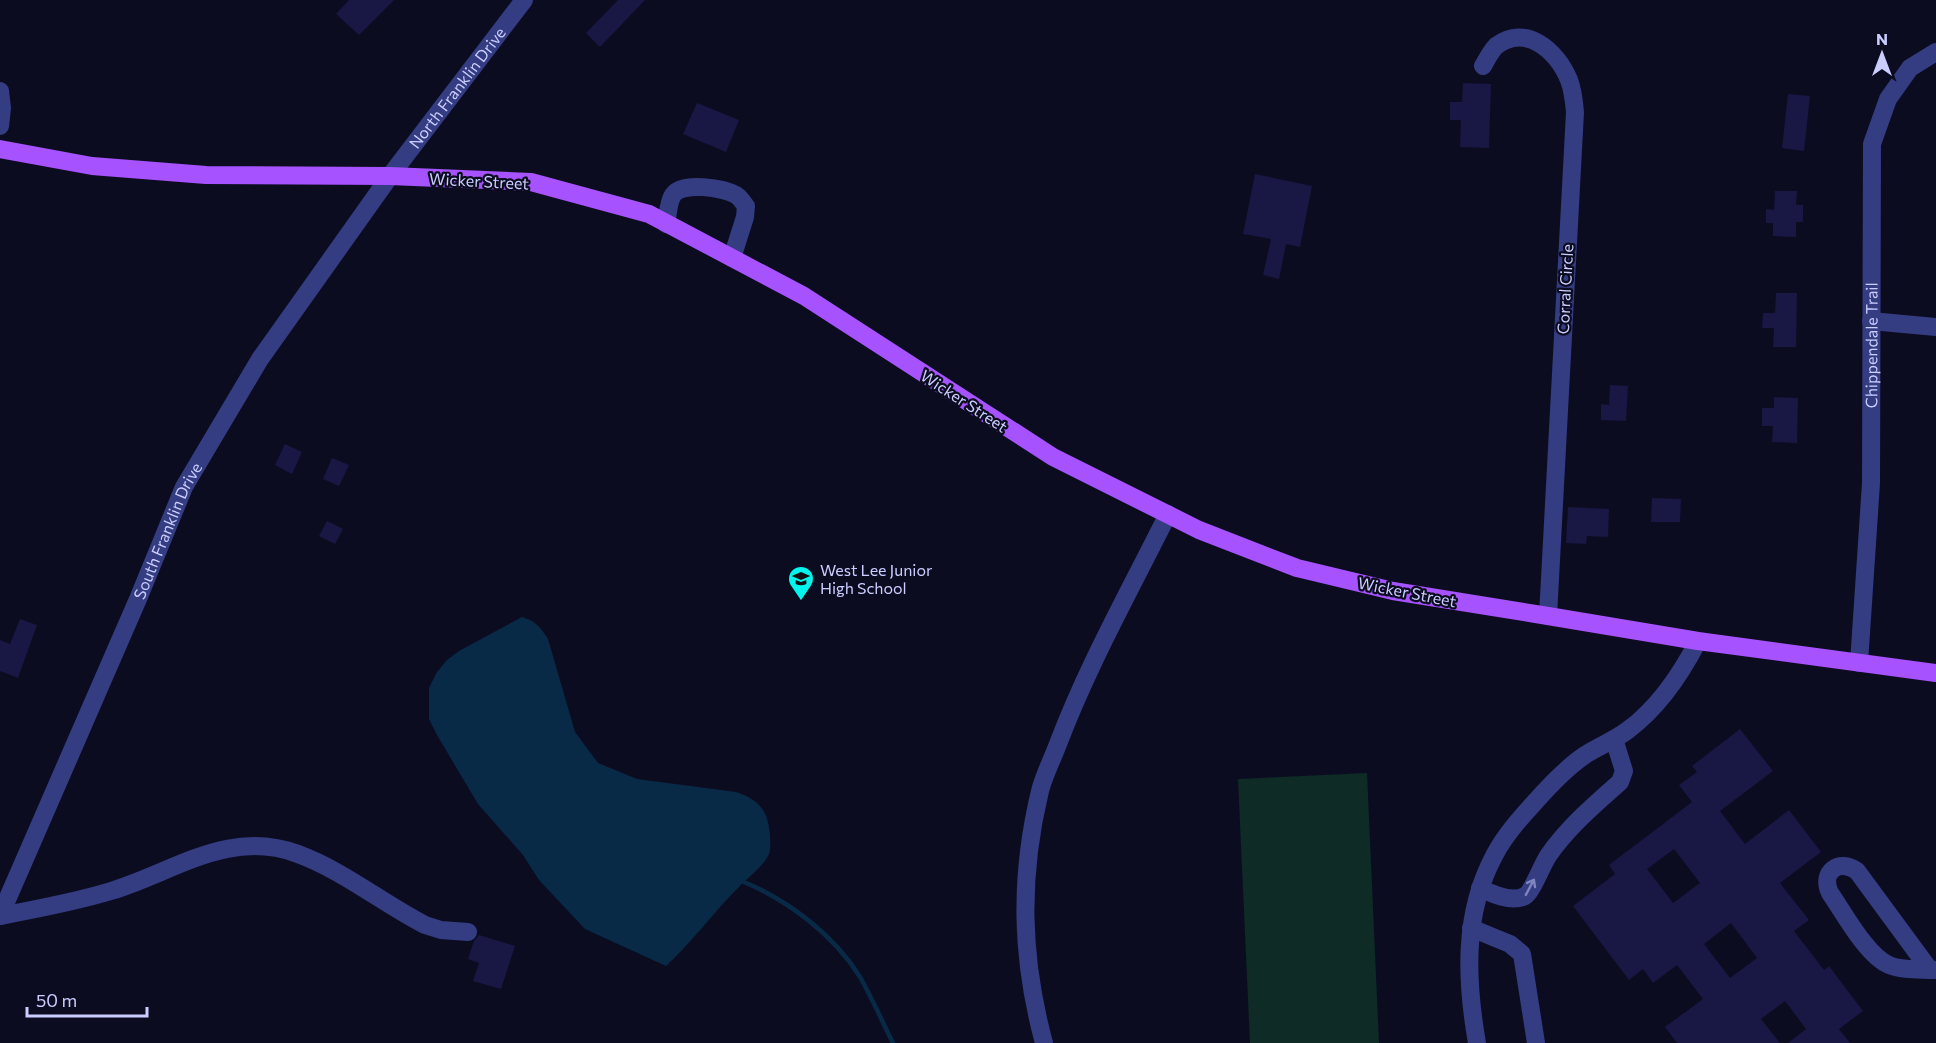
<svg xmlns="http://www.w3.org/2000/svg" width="1936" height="1043" font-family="Commissioner,sans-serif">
	<rect width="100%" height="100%" fill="#0c0c21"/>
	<path fill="#0e2b26" d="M1367,773L1379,1043H1250L1238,779Z"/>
	<path fill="#092a47" d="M522,617C536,621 541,628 548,639L575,732L598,763L637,779L736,792C760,800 768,811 770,835C770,840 771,849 769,854C763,867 748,877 738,888C713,913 692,942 666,966L585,929L539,880L523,855L478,804L437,735L429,719V688L437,672L447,660L459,651Z"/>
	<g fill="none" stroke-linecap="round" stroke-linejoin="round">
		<path stroke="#092a47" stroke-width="4.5" d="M741,879L744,882C789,901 834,935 860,977C872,998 882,1021 893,1043"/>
	</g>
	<path fill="#191743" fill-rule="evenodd" d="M349,0H394L359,35L336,14Z
		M618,0H645L600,47L586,33Z
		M1463,83L1491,84L1489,148L1460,147L1461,120H1450V102H1462Z
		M1788,94L1810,96L1804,151L1782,148Z
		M697,103L739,120L726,152L683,134Z
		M1255,174L1312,186L1300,247L1286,244L1279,279L1263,275L1271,239L1243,234Z
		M1775,191H1797L1796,205H1803V222H1796V237L1773,236V223H1766V209L1774,210Z
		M1776,293H1797L1796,347H1773L1774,328H1762L1763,313H1775Z
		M1610,385L1628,386L1626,421L1601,420V404L1609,405Z
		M1774,397L1798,398L1797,443L1772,442L1773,426H1762V408H1774Z
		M285,444L302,452L292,474L275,465Z
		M332,458L349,465L339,486L323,479Z
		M1652,498L1681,499L1680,522H1651Z
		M1568,507L1609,509L1608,537L1587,536L1586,544L1566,543Z
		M327,521L343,529L335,544L319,536Z
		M20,619L37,625L18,678L0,671V640L10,644Z
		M1740,729L1773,771L1720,811L1745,844L1789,810L1821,852L1780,883L1809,920L1794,931L1824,970L1829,966L1863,1011L1839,1029L1850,1043H1788L1806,1029L1785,1001L1761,1019L1780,1043H1677L1665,1027L1703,999L1677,965L1653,983L1643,969L1629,980L1573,906L1615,874L1609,865L1692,802L1679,785L1697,772L1692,766ZM1674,849L1700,883L1673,903L1647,869ZM1731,923L1757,958L1730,978L1704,944Z
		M479,935L515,946L501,989L473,981L479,963L468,959L474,941Z"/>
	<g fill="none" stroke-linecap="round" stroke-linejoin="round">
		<g stroke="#343c82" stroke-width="18">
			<path d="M1483,66C1487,59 1491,51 1496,46C1526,23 1557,51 1569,80C1573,90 1574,101 1575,112L1548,616"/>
			<path d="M0,91L2,108L0,126"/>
			<path d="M666,224C668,216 668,202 673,195C682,181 724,188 736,195C740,197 743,203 746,206L745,217L732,258"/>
			<path d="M1871,321L1936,327"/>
			<path id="s1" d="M1859,663L1871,483L1872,144L1888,99L1910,68L1936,52"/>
			<path d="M1480,888C1492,894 1512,903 1525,896C1532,892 1542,865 1548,856C1567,828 1594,805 1620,782L1624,771L1614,739"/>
			<path id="s2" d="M0,916L138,599L184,487L260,359L390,176L524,0"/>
			<path d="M0,916C37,909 75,902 111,891C174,872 229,828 298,854C344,871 382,903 425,925L441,930L468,932"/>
			<path d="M1471,928L1510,944L1522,954L1536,1043"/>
			<path d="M1929,969L1857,871C1839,858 1820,872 1830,893C1844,913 1867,956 1889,965C1903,971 1921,969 1936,970"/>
			<path d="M1044,1043C1021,958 1019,878 1040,791C1044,775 1052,760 1058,744C1088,665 1130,590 1168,514"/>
			<path d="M1477,1043C1466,980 1463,914 1494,856C1504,836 1520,818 1535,802C1550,785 1566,768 1585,755C1599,746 1615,740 1628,730C1659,707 1681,674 1698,641"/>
		</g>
		<path stroke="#a652ff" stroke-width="18" d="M0,149L92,166L206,175L390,176L531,182L649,214L804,296L1053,457L1199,530L1297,568L1393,591L1548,616L1698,641L1936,673"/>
	</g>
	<defs><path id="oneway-shaft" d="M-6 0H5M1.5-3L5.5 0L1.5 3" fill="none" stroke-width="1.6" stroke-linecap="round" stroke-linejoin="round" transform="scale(1.5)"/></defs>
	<use stroke="#8084c0" href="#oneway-shaft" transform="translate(1530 887) rotate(-62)"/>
	<defs>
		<symbol id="school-pin" viewBox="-11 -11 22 30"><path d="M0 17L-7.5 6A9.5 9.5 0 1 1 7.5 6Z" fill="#00f6ec" stroke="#0c0c21"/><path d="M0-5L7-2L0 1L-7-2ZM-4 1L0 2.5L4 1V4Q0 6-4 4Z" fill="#111"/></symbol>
	</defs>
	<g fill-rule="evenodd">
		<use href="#school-pin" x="786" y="564" width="30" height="40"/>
	</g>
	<g text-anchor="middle" stroke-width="4.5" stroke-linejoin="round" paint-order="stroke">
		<g font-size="16" fill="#cbcdff" stroke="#0c0c21">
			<text dy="6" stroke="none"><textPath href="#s2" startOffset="951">North Franklin Drive</textPath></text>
			<text transform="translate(479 181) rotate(3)" y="6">Wicker Street</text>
			<text transform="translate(1565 289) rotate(-87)" y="6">Corral Circle</text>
			<text dy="6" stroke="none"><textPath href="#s1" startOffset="318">Chippendale Trail</textPath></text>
			<text transform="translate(964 401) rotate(33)" y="6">Wicker Street</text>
			<text dy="6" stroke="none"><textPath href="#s2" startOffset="420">South Franklin Drive</textPath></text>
			<text transform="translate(1407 592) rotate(11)" y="6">Wicker Street</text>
		</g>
		<g font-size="16" fill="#cbcdff" stroke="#0c0c21" text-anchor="start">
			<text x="820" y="576">West Lee Junior<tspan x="820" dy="18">High School</tspan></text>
		</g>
	</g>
	<g transform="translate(1882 54)" stroke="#0c0c21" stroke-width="4.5" paint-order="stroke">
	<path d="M0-4.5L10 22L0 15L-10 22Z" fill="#cbcdff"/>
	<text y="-9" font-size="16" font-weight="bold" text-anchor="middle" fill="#cbcdff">N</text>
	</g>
	<path d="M27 1007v9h120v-9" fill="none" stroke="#cbcdff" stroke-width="3"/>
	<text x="36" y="1007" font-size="18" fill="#cbcdff" stroke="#0c0c21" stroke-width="4.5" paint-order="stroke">50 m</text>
</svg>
